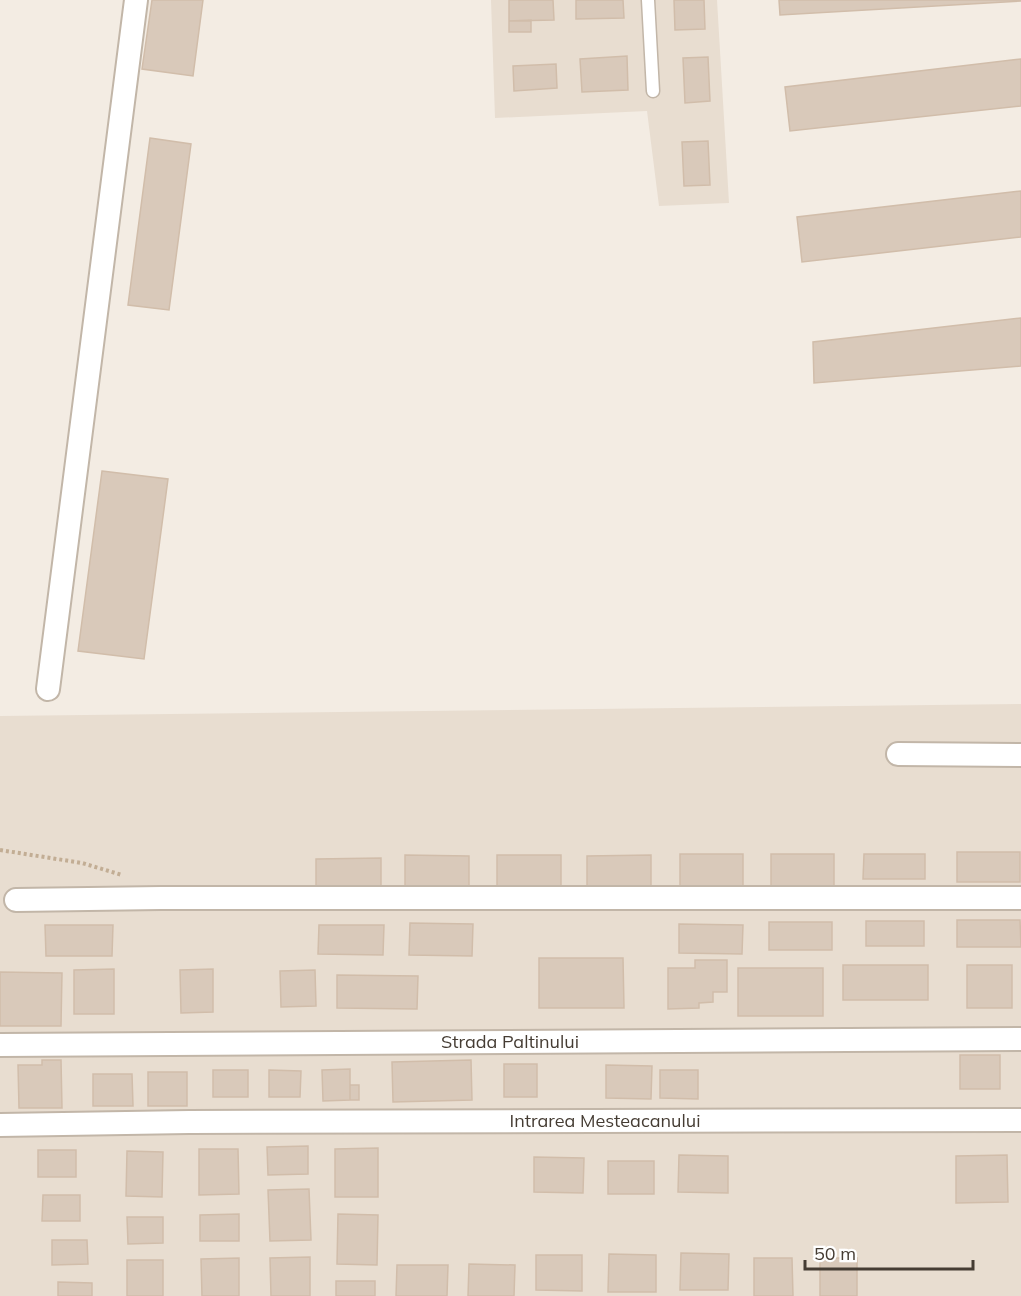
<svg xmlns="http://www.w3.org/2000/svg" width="1021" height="1296" font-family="Mulish,sans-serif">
	<rect width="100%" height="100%" fill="#f3ece3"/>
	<path fill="#e8ddd0" d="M491,0H717L729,203L659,206L647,111L495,118Z
		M1021,704V1296H0V716Z"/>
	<path fill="#d9c9ba" stroke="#d1bdaa" stroke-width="1.5" d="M152,0H203L193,76L142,69Z
		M509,0H553L554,20L509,21Z
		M576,0H623L624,18L576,19Z
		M674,0H704L705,29L675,30Z
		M779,0H1021V1L780,15Z
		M531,20V32H509V21Z
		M627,56L628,90L582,92L580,59Z
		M708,57L710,101L685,103L683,58Z
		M1021,59V106L790,131L785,87Z
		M556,64L557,88L514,91L513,66Z
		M150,138L191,144L169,310L128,305Z
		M708,141L710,185L684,186L682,142Z
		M1021,191V237L802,262L797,217Z
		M1021,318V366L814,383L813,342Z
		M102,471L168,479L144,659L78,651Z
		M957,852H1020V882H957Z
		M680,854H743V886H680Z
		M771,854H834V886H771Z
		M864,854H925V879H863Z
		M405,855L469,856V887L405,886Z
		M497,855H561V887L497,886Z
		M651,855V887H587V856Z
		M381,858V888H316V859Z
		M957,920H1020L1021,947H957Z
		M866,921H924V946H866Z
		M769,922H832V950H769Z
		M410,923L473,924L472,956L409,955Z
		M679,924L743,925L742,954L679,953Z
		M45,925H113L112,956H46Z
		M319,925H384L383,955L318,954Z
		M539,958H623L624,1008H539Z
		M695,960H727V992H713V1002L699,1003V1008L668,1009V968H695Z
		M843,965H928V1000H843Z
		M967,965H1012V1008H967Z
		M738,968H823V1016H738Z
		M114,969V1014H74V970Z
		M213,969V1012L181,1013L180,970Z
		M315,970L316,1006L281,1007L280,971Z
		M0,972L62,973L61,1026H0Z
		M337,975L418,976L417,1009L337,1008Z
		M960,1055H1000V1089H960Z
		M42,1060H61L62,1108H19L18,1065H42Z
		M471,1060L472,1100L393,1102L392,1062Z
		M504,1064H537V1097H504Z
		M606,1065L652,1066L651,1099L606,1098Z
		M350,1069V1100L323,1101L322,1070Z
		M213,1070H248V1097H213Z
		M269,1070L301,1071L300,1097H269Z
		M660,1070H698V1099L660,1098Z
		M148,1072H187V1106H148Z
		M93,1074H132L133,1106H93Z
		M350,1085H359V1100H350Z
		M308,1146V1174L268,1175L267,1147Z
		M378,1148V1197H335V1149Z
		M199,1149H238L239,1194L199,1195Z
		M38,1150H76V1177H38Z
		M127,1151L163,1152L162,1197L126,1196Z
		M679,1155L728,1156V1193L678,1192Z
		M1007,1155L1008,1202L956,1203V1156Z
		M534,1157L584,1158L583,1193L534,1192Z
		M608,1161H654V1194H608Z
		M309,1189L311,1240L270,1241L268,1190Z
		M43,1195H80V1221H42Z
		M239,1214V1241H200V1215Z
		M338,1214L378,1215L377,1265L337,1264Z
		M127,1217H163V1243L128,1244Z
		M52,1240H87L88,1264L52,1265Z
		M681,1253L729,1254L728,1290H680Z
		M609,1254L656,1255V1292H608Z
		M536,1255H582V1291L536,1290Z
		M310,1257V1296H271L270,1258Z
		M239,1258V1296H202L201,1259Z
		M754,1258H792L793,1296H754Z
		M820,1258H857V1296H820Z
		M127,1260H163V1296H127Z
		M469,1264L515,1265L514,1296H468Z
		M397,1265H448L447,1296H396Z
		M336,1281H375V1296H336Z
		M58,1282L92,1283V1296H58Z"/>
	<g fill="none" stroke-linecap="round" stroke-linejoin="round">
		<defs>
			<path id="service" d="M648,0L653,91"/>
			<path id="minor" d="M48,689L136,0
				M898,754L1021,755
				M16,900L161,898H1021
				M0,1045L1021,1039
				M0,1125L189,1122L1021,1120"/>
		</defs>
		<use href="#service" stroke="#c2b6a8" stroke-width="15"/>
		<use href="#minor" stroke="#c2b6a8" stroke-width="26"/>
		<path stroke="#c2ad94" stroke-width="4" stroke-dasharray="3 3" stroke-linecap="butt" d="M0,850L82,863L122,875"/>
		<use href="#service" stroke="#fff" stroke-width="12"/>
		<use href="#minor" stroke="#fff" stroke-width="22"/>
	</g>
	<g text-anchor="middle" stroke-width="5" stroke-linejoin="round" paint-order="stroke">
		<g font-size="18" fill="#453c33" stroke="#fff">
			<text x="510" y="1048">Strada Paltinului</text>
			<text x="605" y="1127">Intrarea Mesteacanului</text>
		</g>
	</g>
	<path d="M805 1260v9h168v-9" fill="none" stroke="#453c33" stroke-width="3"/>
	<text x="814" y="1260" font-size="18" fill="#453c33" stroke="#ffffff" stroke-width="4.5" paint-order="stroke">50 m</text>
</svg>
